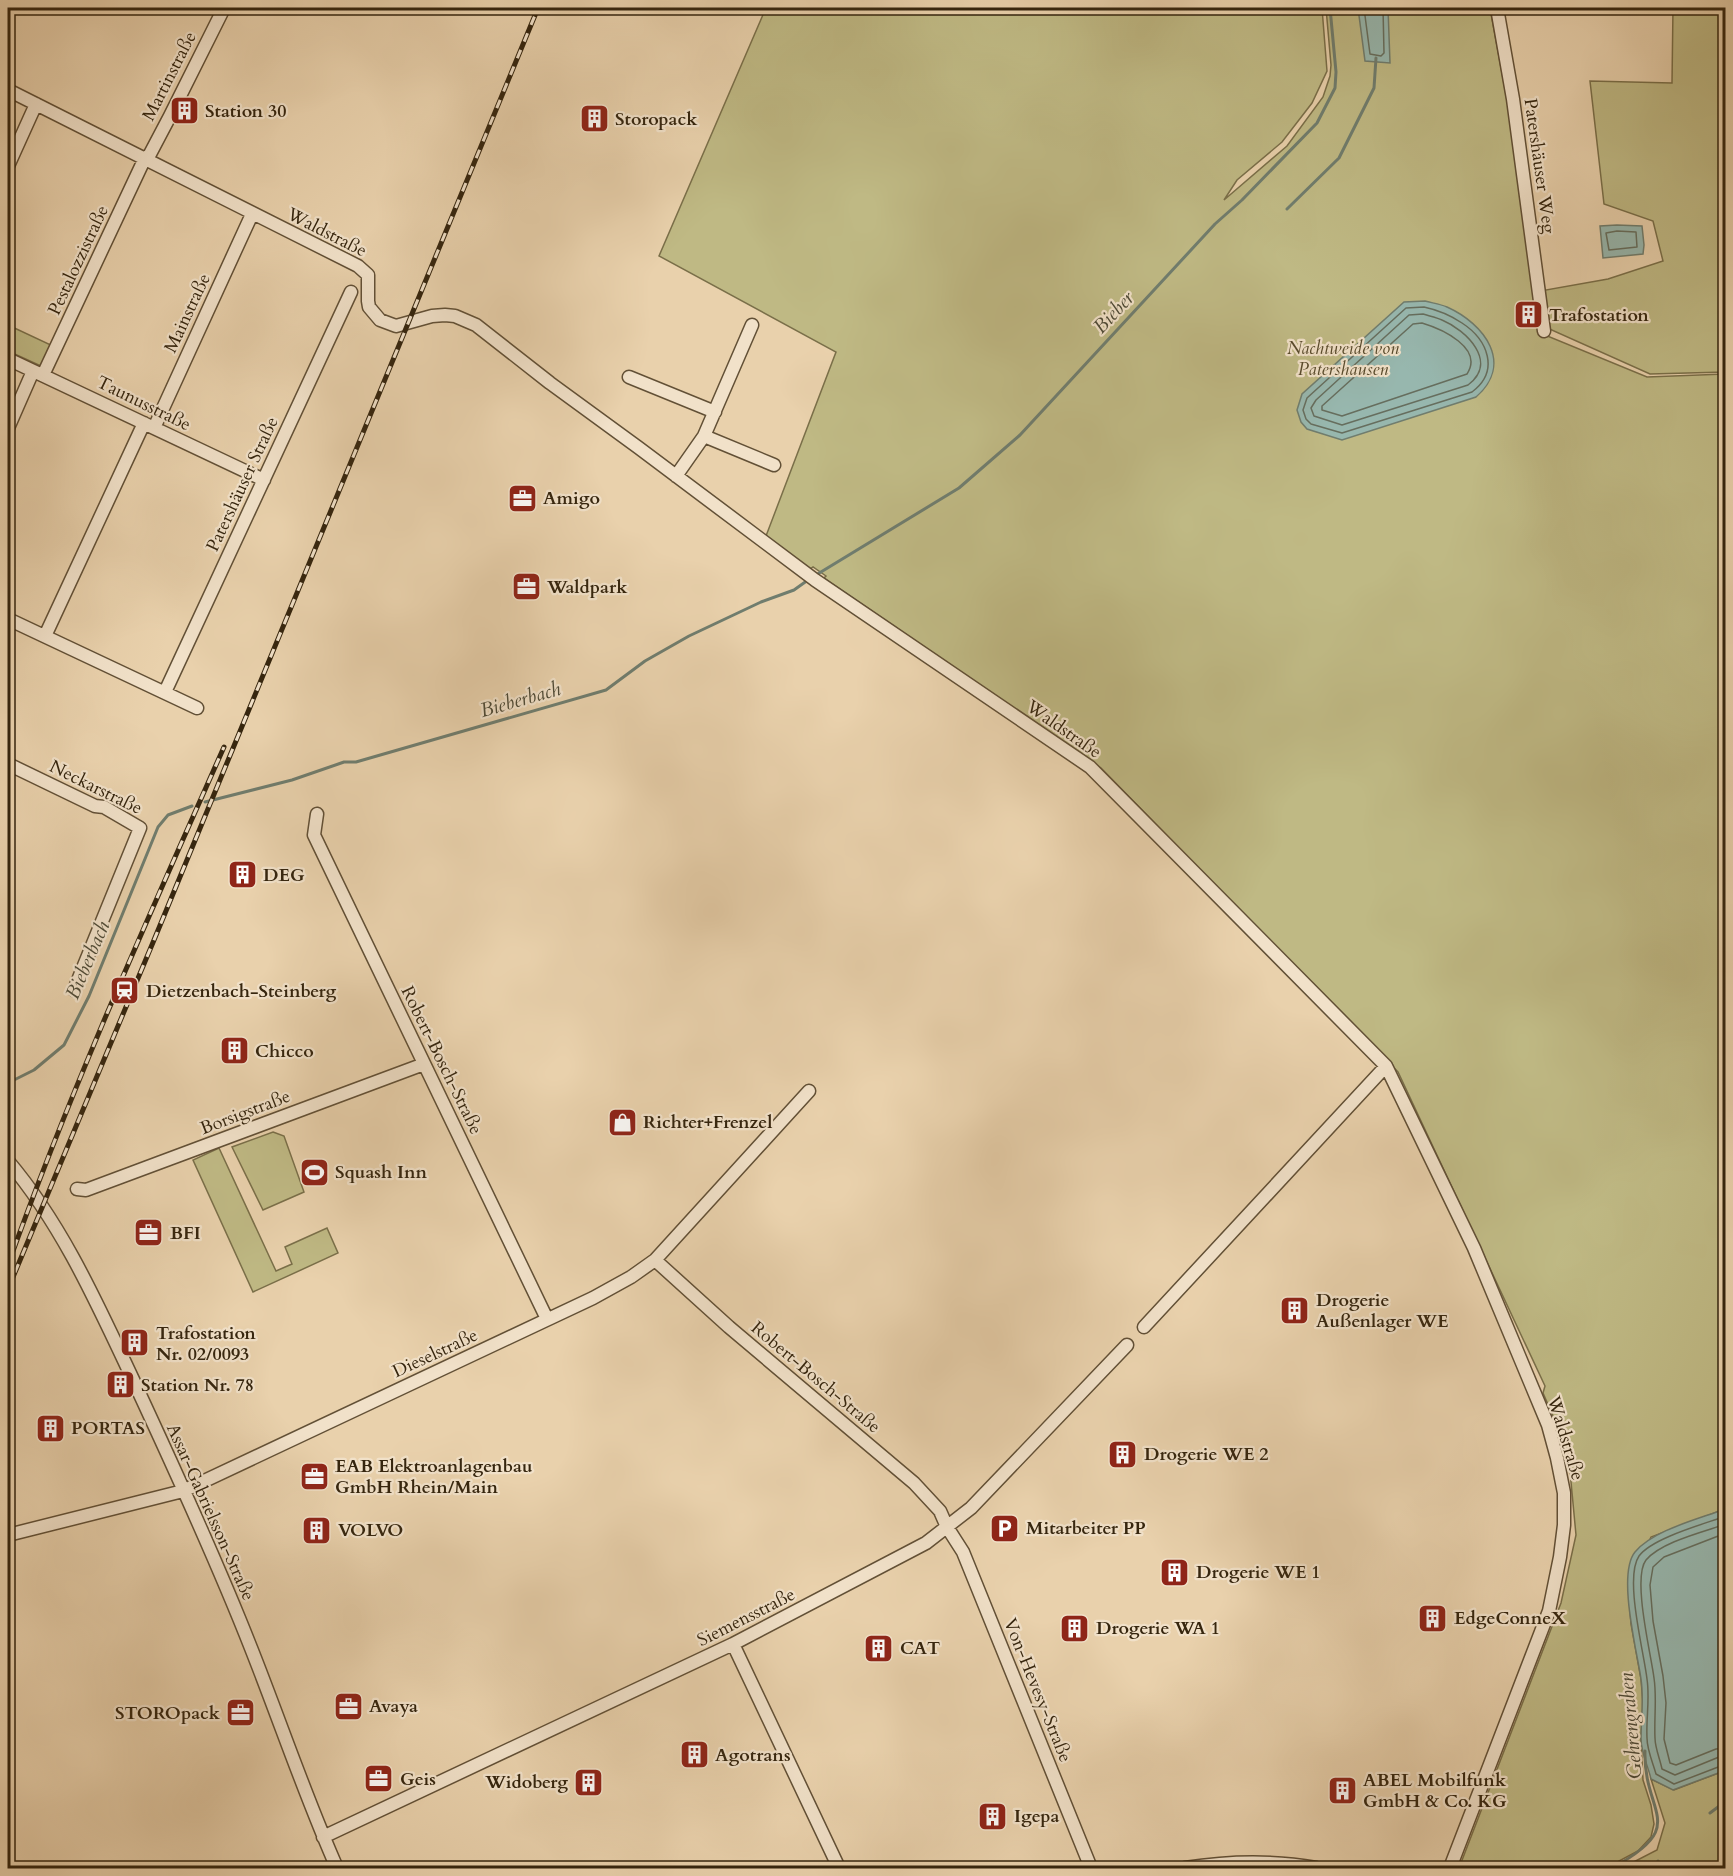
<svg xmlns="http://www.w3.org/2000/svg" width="1733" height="1876" font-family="Cardo,serif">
	<rect width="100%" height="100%" fill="#e9d1ac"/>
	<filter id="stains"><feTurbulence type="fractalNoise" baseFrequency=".00333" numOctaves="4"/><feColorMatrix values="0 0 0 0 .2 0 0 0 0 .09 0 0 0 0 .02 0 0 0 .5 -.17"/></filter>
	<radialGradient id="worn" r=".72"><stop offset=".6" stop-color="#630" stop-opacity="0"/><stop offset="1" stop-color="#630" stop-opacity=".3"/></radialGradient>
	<path fill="#bfb984" stroke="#7a6f49" stroke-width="1.5" d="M760,8H1322L1327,71L1312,103L1282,142L1237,180L1224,200L1287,146L1323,97L1330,76L1331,65L1326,8H1490L1514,138L1540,333L1647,377L1725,374V1509L1651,1537L1628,1586L1631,1624L1641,1679L1643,1704L1641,1741L1643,1780L1651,1805L1654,1824L1651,1837L1638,1851L1606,1868H1459L1561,1603L1576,1535L1568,1450L1543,1393L1545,1386L1398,1072L1101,768L824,578L826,576L813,567L810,569L766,536L836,352L659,256L765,10Z
		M1673,8H1725V372L1650,374L1545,327L1540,291L1608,279L1663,261L1653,221L1604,204L1590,81L1672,83Z
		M8,325L53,346L43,367L8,351Z
		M273,1132L284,1136L304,1192L263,1210L232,1147Z
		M219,1148L276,1271L292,1264L285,1247L327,1228L338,1253L253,1292L193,1160Z
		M1725,1768V1868H1622L1657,1850L1665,1823L1651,1779L1674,1790L1721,1772Z"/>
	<path fill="#97b7ae" stroke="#707d6e" stroke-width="1.5" d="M1358,8H1388L1390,63L1365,61Z
		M1617,225L1642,226L1644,245L1643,254L1603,258L1600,226Z
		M1425,301C1432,303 1440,304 1447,307C1485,324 1514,364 1476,397L1342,440L1307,429L1301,422L1297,410L1302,394L1404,302Z
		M1725,1509V1768L1721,1772L1673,1790L1651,1779C1648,1766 1641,1752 1641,1739C1641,1718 1644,1699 1641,1679C1637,1651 1617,1574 1635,1552C1653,1530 1699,1519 1725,1509Z"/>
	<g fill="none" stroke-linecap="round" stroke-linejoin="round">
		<path stroke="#666e5e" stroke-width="1.5" d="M1364,8L1370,54L1381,56L1384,53L1383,8
			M1617,231L1636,232L1637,247L1609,250L1606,233Z
			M1424,307C1438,310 1450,315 1462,323C1488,340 1500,371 1472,392L1342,433L1311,424L1306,419L1303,410L1307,398L1406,308Z
			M1423,314C1429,316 1436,317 1442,320C1466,330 1499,362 1468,385L1342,425L1314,416L1311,408L1316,400L1409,315Z
			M1422,323C1442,329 1484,348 1467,374L1342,416L1322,410V406L1413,324Z
			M1726,1516C1704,1524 1652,1538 1639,1556C1624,1578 1644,1652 1647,1679C1650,1699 1646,1718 1647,1738C1647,1750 1653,1763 1656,1774L1674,1784L1726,1764
			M1726,1524C1703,1532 1661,1542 1646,1560C1632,1578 1651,1654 1654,1678C1657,1698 1654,1717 1655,1738C1655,1748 1660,1759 1662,1769L1675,1775L1719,1757H1726
			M1726,1533L1664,1557L1653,1567L1650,1585L1653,1621L1663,1676L1666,1703L1664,1739L1670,1763L1676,1765L1716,1749L1726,1748"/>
		<path stroke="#707d6e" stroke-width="3" d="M1287,209L1339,158L1374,88L1376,58
			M816,575L959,488L1020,435L1215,224L1242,200L1317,123L1335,88L1336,72L1330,8
			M205,802L292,780L344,762H356L606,690L645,661L689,636L761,602L794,590L808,580
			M8,1083L34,1070L64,1045L89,996L158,827L168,815L192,806
			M1710,1813L1726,1801
			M1658,1861L1662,1868
			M1612,1868C1691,1825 1643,1815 1645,1751"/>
		<defs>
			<path id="minor" d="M1497,8L1513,99L1544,331
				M8,90L358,266L368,275V301L369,307L380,320L396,326L432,316L445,315L455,316L476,325L550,383L639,448L815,580L1090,767L1386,1066L1474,1248L1548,1425L1557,1458L1564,1493V1525L1560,1557L1549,1611L1450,1868
				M8,166L36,104
				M8,359L264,480
				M43,375L144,160L150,154L170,116L224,8
				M629,377L715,412
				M8,428L33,371
				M154,428L252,214
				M704,436L774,465
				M676,476L704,436L752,325
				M8,619L197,708
				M45,636L144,423
				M165,692L351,292
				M8,764L95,806L104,807L140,828L74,990
				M317,814L314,835L547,1319
				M8,1161C64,1227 99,1308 136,1386C176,1472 216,1559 251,1648C280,1721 305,1796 337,1868
				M77,1189L86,1190L424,1064
				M655,1260L729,1327L914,1483L940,1511L947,1527L963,1552L1091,1868
				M1144,1327L1386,1066
				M8,1535L183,1491L593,1298L631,1277L655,1260L809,1091
				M733,1644L839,1868
				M323,1837L733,1644L926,1543L971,1508L1127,1345
				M1185,1868C1230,1861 1272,1860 1316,1868"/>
		</defs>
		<use href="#minor" stroke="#625036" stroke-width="15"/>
		<use href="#minor" stroke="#f1e1c9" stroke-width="12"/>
		<defs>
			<path id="rail" d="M8,1265C71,1088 148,918 224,747
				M8,1289L154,940L538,8"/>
		</defs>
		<use href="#rail" stroke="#35250e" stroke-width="5"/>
		<use href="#rail" stroke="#f1e1c9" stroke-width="3" stroke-dasharray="9" stroke-linecap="butt"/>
	</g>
	<defs>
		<symbol id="building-square" viewBox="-11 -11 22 22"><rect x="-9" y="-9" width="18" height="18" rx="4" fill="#8f2418" stroke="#f1e1c9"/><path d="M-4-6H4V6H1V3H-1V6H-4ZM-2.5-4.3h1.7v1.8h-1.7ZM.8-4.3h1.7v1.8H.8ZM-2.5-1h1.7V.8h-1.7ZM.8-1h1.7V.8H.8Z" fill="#fff"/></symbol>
		<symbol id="office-square" viewBox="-11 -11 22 22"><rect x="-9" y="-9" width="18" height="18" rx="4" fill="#8f2418" stroke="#f1e1c9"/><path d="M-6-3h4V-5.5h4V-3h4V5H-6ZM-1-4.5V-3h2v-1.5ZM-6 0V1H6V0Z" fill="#fff"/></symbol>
		<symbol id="station-square" viewBox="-11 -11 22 22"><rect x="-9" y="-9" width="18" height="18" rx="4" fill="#8f2418" stroke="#f1e1c9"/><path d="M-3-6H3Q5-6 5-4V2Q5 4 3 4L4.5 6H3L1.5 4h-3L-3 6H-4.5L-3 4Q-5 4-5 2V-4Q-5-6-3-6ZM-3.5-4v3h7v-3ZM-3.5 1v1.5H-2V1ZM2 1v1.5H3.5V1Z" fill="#fff"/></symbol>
		<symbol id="shop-square" viewBox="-11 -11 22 22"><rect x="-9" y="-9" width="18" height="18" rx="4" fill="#8f2418" stroke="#f1e1c9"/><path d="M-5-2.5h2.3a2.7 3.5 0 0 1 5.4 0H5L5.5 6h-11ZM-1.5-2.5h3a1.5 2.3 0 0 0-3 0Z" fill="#fff"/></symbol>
		<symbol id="stadium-square" viewBox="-11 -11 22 22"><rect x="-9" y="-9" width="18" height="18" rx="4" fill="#8f2418" stroke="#f1e1c9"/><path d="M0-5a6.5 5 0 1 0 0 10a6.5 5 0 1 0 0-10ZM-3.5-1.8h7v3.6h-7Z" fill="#fff"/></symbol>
		<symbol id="parking-square" viewBox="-11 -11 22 22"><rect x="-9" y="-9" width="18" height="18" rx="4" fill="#8f2418" stroke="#f1e1c9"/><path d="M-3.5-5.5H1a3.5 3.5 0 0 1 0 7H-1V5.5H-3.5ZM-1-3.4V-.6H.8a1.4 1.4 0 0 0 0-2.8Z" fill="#fff"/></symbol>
	</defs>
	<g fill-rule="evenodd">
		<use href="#building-square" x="168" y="94" width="33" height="33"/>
		<use href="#building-square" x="578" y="102" width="33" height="33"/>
		<use href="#building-square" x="1512" y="298" width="33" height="33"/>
		<use href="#office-square" x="506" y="482" width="33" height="33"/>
		<use href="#office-square" x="510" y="570" width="33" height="33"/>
		<use href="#building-square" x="226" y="858" width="33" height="33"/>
		<use href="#station-square" x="108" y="974" width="33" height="33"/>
		<use href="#building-square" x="218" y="1034" width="33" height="33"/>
		<use href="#shop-square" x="606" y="1106" width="33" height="33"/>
		<use href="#stadium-square" x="298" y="1156" width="33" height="33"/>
		<use href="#office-square" x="132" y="1216" width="33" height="33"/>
		<use href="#building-square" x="1278" y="1294" width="33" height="33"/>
		<use href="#building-square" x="118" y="1326" width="33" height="33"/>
		<use href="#building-square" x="104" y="1368" width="33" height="33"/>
		<use href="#building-square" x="34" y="1412" width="33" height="33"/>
		<use href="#building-square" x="1106" y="1438" width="33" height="33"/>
		<use href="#office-square" x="298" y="1460" width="33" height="33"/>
		<use href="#parking-square" x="988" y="1512" width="33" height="33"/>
		<use href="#building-square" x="300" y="1514" width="33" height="33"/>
		<use href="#building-square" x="1158" y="1556" width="33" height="33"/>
		<use href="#building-square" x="1416" y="1602" width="33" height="33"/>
		<use href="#building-square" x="1058" y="1612" width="33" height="33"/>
		<use href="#building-square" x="862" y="1632" width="33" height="33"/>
		<use href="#office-square" x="332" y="1690" width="33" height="33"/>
		<use href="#office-square" x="224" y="1696" width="33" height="33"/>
		<use href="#building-square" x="678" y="1738" width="33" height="33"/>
		<use href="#office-square" x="362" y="1762" width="33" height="33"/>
		<use href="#building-square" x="572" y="1766" width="33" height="33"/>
		<use href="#building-square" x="1326" y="1774" width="33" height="33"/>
		<use href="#building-square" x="976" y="1800" width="33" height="33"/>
	</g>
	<g text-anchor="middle" stroke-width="4.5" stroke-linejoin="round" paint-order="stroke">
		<g font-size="18" fill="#35250e" stroke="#f1e1c9">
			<text transform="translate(169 76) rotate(-63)" y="6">Martinstraße</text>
			<text transform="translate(1540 166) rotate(82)" y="6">Patershäuser Weg</text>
			<text transform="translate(327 232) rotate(27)" y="6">Waldstraße</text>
			<text transform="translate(78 260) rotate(-65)" y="6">Pestalozzistraße</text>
			<text transform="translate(187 313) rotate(-65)" y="6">Mainstraße</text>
			<text transform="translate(144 403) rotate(26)" y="6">Taunusstraße</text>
			<text transform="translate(242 484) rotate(-65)" y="6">Patershäuser Straße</text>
			<text transform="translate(1064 729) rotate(35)" y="6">Waldstraße</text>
			<text transform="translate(96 787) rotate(26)" y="6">Neckarstraße</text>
			<text transform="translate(442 1060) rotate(64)" y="6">Robert-Bosch-Straße</text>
			<text transform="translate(245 1112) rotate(-21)" y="6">Borsigstraße</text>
			<text transform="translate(435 1353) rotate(-25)" y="6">Dieselstraße</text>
			<text transform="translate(816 1377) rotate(40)" y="6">Robert-Bosch-Straße</text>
			<text transform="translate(1566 1438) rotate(73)" y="6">Waldstraße</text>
			<text transform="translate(211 1512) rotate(66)" y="6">Assar-Gabrielsson-Straße</text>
			<text transform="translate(746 1617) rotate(-27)" y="6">Siemensstraße</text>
			<text transform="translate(1038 1690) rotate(68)" y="6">Von-Hevesy-Straße</text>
		</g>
		<g font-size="18" font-weight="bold" fill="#35250e" stroke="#f1e1c9" text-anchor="start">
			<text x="205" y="117">Station 30</text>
			<text x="615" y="125">Storopack</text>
			<text x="1549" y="321">Trafostation</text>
			<text x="543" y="504">Amigo</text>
			<text x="547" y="593">Waldpark</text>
			<text x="263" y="881">DEG</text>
			<text x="146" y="997">Dietzenbach-Steinberg</text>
			<text x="255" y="1057">Chicco</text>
			<text x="643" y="1128">Richter+Frenzel</text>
			<text x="335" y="1178">Squash Inn</text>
			<text x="170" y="1239">BFI</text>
			<text x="1316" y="1306">Drogerie<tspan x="1316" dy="21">Außenlager WE</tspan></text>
			<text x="156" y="1339">Trafostation<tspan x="156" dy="21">Nr. 02/0093</tspan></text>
			<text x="141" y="1391">Station Nr. 78</text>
			<text x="71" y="1434">PORTAS</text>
			<text x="1144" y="1460">Drogerie WE 2</text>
			<text x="335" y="1472">EAB Elektroanlagenbau<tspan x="335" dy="21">GmbH Rhein/Main</tspan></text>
			<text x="1026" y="1534">Mitarbeiter PP</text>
			<text x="338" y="1536">VOLVO</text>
			<text x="1196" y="1578">Drogerie WE 1</text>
			<text x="1454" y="1624">EdgeConneX</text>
			<text x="1096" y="1634">Drogerie WA 1</text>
			<text x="900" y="1654">CAT</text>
			<text x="369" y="1712">Avaya</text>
			<text x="220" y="1719" text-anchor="end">STOROpack</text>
			<text x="715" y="1761">Agotrans</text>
			<text x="400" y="1785">Geis</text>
			<text x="1363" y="1786">ABEL Mobilfunk<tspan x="1363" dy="21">GmbH &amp; Co. KG</tspan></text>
			<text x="568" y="1788" text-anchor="end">Widoberg</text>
			<text x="1014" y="1822">Igepa</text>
		</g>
		<g font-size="18" font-style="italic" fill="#584a2c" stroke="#f1e1c9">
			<text x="1343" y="354">Nachtweide von<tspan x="1343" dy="21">Patershausen</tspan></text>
		</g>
		<g font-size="20" font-style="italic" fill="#4e4a36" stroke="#f1e1c9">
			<text transform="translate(1113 312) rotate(-47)" y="7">Bieber</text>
			<text transform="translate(520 699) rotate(-16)" y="7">Bieberbach</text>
			<text transform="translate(87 960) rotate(-67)" y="7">Bieberbach</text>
			<text transform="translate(1630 1726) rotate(-95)" y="7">Gehrengraben</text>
		</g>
	</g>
	<rect width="1733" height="1876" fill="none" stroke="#e9d1ac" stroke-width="30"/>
	<rect x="9" y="9" width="1715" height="1858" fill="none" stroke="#35250e" stroke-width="3"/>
	<rect x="15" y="15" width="1703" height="1846" fill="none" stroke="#35250e" stroke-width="1.5"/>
	<rect width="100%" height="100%" filter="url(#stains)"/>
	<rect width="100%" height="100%" fill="url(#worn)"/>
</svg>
